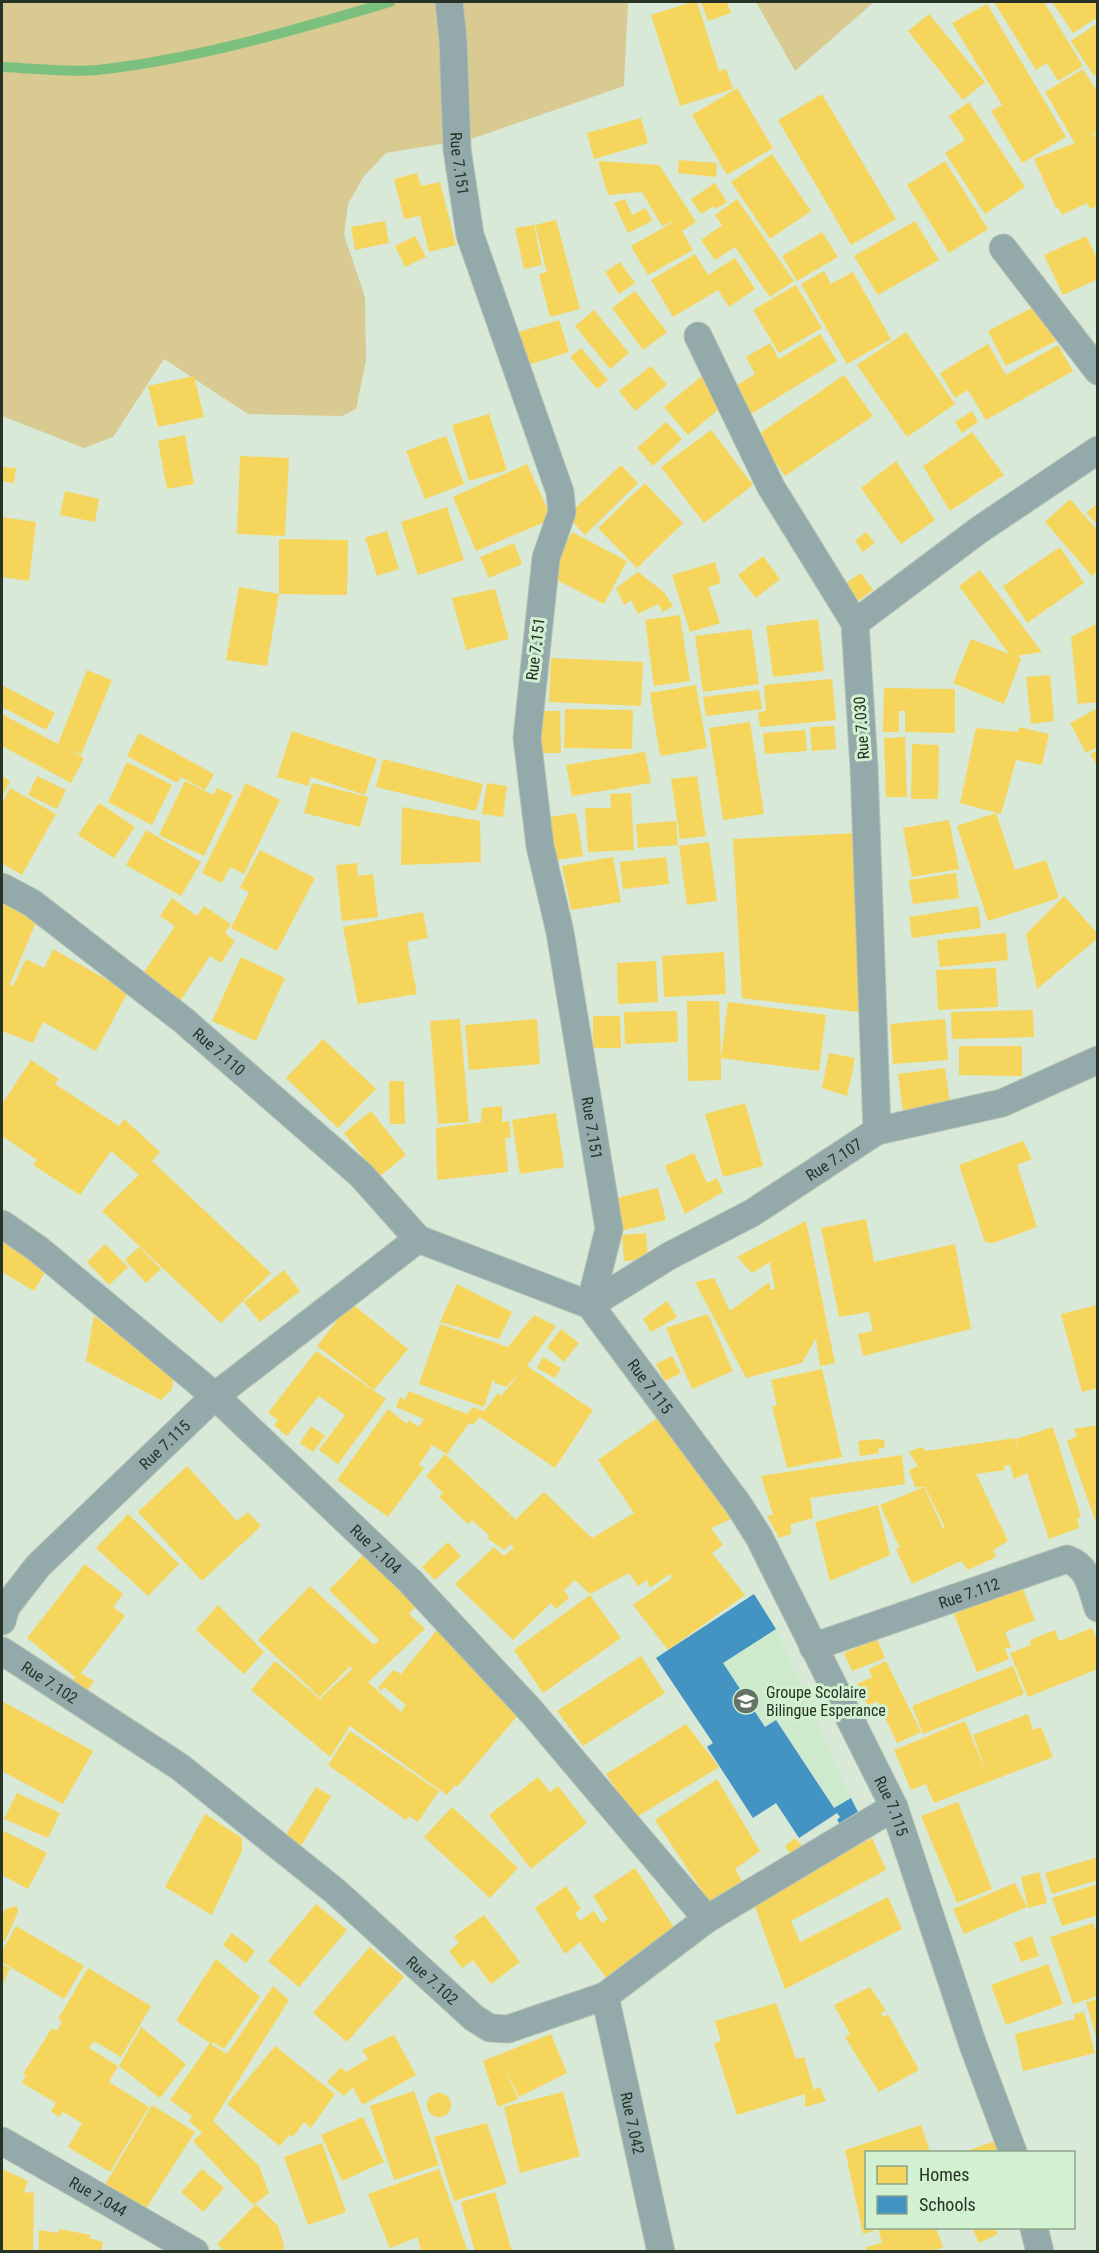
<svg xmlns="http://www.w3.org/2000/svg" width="1099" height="2253" font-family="'Roboto Condensed',sans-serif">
	<rect width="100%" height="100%" fill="#d8e9d8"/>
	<path fill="#ceeacd" d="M754,1594L776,1629L854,1806L837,1813L799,1838L776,1803L753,1818L707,1747L712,1743L656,1658Z"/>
	<path fill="#d9ca92" d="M2,2H628L624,86L471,139L386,153L364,176L348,204L344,235L365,297L366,360L356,409L342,416L248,414L164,359L113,437L84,448L2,416Z
		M756,2H874L795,71Z"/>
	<path fill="#f6d55c" d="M692,2H697L719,71L726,69L733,89L680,106L651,15Z
		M701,2H727L731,13L708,21Z
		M994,2H1044L1083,66L1058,81L1047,63L1036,70Z
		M1052,2H1098V17L1073,33Z
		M987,4L1066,137L1022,163L991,111L1002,105L952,23Z
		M929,14L985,82L963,100L908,31Z
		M1098,23V74L1094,76L1071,41Z
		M1083,69L1098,93V131L1087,138L1098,133V206L1090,209L1087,203L1062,215L1058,207L1056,208L1034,159L1075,143L1045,92Z
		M737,88L773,148L727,175L692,115Z
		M822,94L896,219L851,245L778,120Z
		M969,102L1025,187L985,214L945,153L965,140L949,116Z
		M641,118L648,143L594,159L587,133Z
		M772,154L811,211L770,239L731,182Z
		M679,160L717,163L716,177L678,173Z
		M598,161L659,165L696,222L682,231L693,250L648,275L631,246L677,220L662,226L642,192L608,195Z
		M945,161L988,229L949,253L907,185Z
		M417,173L421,186L440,182L456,245L429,252L420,216L404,219L394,179Z
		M715,183L727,202L716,209L714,206L701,214L691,199Z
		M625,199L632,215L646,208L652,221L628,233L614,203Z
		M737,199L794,281L770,297L735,247L715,260L701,240L722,225L715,215Z
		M556,220L580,309L550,317L539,274L547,272L535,225Z
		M385,221L389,243L355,250L351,227Z
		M915,221L939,260L878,295L854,256Z
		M534,225L542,265L524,269L515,228Z
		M822,232L838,257L797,281L782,256Z
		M415,236L426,257L405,267L395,246Z
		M1086,236L1098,260V279L1063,295L1044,255Z
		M695,254L708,275L735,258L755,289L729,307L718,290L673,317L651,280Z
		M620,262L635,283L619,294L605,272Z
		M824,271L831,284L853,272L891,339L847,364L801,284Z
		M796,285L822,328L779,353L753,310Z
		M635,291L667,332L643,350L612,308Z
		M1037,305L1056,341L1006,366L988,331Z
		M594,310L629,353L610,369L575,326Z
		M559,320L569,352L525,366L515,333Z
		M906,332L955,404L907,437L857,365Z
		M820,334L837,361L751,414L734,387L755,374L746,357L770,343L779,359Z
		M988,344L1006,375L1058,345L1073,371L986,420L968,390L955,398L940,373Z
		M581,348L608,380L597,389L570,357Z
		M651,366L667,385L635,411L619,391Z
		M844,375L873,416L785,476L756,436Z
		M194,376L204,417L158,427L148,386Z
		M702,376L725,404L688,435L664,407Z
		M972,411L978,422L962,433L955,422Z
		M489,414L507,470L469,481L452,425Z
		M666,422L682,439L653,466L637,448Z
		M711,430L753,485L704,523L661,467Z
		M972,432L1004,475L950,511L923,466Z
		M185,435L194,484L167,489L158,441Z
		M446,436L464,484L425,499L406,451Z
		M240,456L289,458L285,536L237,534Z
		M896,461L935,520L901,544L861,488Z
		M527,464L552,519L476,551L453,497Z
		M621,465L638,483L585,535L567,516Z
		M2,467L16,468L14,483L2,481Z
		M645,483L683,523L637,568L598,528Z
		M65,491L99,499L95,522L60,515Z
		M1070,499L1098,531V571L1092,576L1045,522Z
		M1098,503V525L1086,513Z
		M447,507L464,560L418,575L401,522Z
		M2,517L36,522L29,581L2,577Z
		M387,531L399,569L377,576L365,538Z
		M572,532L627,561L604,604L549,576Z
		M866,532L875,543L863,552L855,541Z
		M279,539L348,540L347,595L279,594L267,666L226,660L239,587L279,594Z
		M514,543L522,564L489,578L480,557Z
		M1060,547L1084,583L1027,623L1003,586Z
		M763,556L780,579L756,598L738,575Z
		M715,562L721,583L708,587L720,623L690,632L672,575Z
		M980,570L1042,652L1017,656L1021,659L1004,704L953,683L971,639L1009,654L959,586Z
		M638,572L664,592L673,606L663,612L658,604L638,614L631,600L624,605L616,588Z
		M861,573L873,590L858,601L846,583Z
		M495,589L509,639L466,650L452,598Z
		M680,615L690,681L654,686L645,620Z
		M818,619L824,671L773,677L766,626Z
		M1098,623V702L1078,704L1071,637Z
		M751,629L759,684L703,692L695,636Z
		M551,658L643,662L641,706L549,702Z
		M87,670L112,680L81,755L65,747L84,758L71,783L2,746V714L58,744Z
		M1050,675L1054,721L1031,724L1026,677Z
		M832,679L836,720L760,727L758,712L766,711L764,685Z
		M2,685L55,713L46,730L2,707Z
		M696,685L707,748L660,756L650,693Z
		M884,688L955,689V733L905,732V711H899V732H883Z
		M759,690L762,709L706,716L703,697Z
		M1098,708V747L1086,753L1070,723Z
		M565,709L633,710L632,749L564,748Z
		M539,711H560L561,753H540Z
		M750,722L764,814L723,820L709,728Z
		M834,726L836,749L812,751L810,727Z
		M1019,727L1049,734L1042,765L1016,760L1001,814L960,803L976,728L1018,732Z
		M805,730L807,751L765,754L763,733Z
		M292,731L377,759L365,795L311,777L308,786L277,777Z
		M139,733L214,774L205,790L181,777L177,783L127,756Z
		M905,737L907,797H886L884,738Z
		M912,744L939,745L938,799H911Z
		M1098,750V768L1090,754Z
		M645,752L651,783L572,796L566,765Z
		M383,759L483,784L476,811L376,787Z
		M127,762L172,785L152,825L108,802Z
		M2,776L10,781L2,797Z
		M37,776L66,790L57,809L28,795Z
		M697,776L706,836L680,839L671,779Z
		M185,781L213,795L217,788L233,795L204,856L159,835Z
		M246,783L280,800L244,874L230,867L222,883L202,873Z
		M312,783L368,797L360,827L304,813Z
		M487,783L507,786L503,817L482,814Z
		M10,788L56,814L22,875L2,863V803Z
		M631,793L634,850L588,852L585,808H611L610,794Z
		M99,803L135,827L114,858L78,835Z
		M402,807L480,821L481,862L401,865Z
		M576,813L583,856L550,861L543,818Z
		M996,813L1015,870L1046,860L1059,898L988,921L957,826Z
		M949,820L959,869L912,877L903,828Z
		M676,821L678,845L638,848L636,824Z
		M146,830L201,862L181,896L126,865Z
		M856,833L866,1013L742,998L733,839Z
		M709,842L717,901L687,905L679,846Z
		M260,850L315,878L277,951L231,928L249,892L240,888Z
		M613,857L621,902L571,910L562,866Z
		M666,857L669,884L623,889L620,862Z
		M357,863L358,876L373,874L378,917L342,921L336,865Z
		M956,873L959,898L913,904L909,880Z
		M1064,896L1098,934V938L1037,989L1026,934Z
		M172,898L197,916L204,906L231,924L225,933L235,941L221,963L210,956L176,1007L138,981L175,926L160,916Z
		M2,900L38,918L10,984L13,986L26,959L44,968L53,949L128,992L96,1051L43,1022L33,1043L2,1031Z
		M978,906L981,928L912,938L909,917Z
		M423,912L428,938L407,942L417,994L358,1004L343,927Z
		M1006,933L1008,960L940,967L937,940Z
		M724,952L726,994L664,997L662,956Z
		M241,957L285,978L256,1041L212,1021Z
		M656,961L658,1002L618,1004L617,963Z
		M996,968L998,1007L938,1010L936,970Z
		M687,1001H719L721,1058L728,1002L826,1015L819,1071L721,1058V1080L688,1081Z
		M1033,1010L1034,1037L952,1039L951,1012Z
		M677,1011L678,1042L625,1044L624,1012Z
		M593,1016H620L621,1048H593Z
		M460,1019L469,1122L438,1124L430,1021Z
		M537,1019L540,1064L469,1070L465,1025Z
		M945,1019L948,1060L893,1064L890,1024Z
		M323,1039L376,1089L338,1128L286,1078Z
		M959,1046H1022V1076L959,1075Z
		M829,1053L855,1058L847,1096L822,1088Z
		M31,1060L59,1079L55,1084L119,1126L124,1119L160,1152L152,1161L271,1273L221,1323L102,1211L139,1175L111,1151L80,1195L33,1165L37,1160L2,1136V1104Z
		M945,1068L950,1104L903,1110L898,1074Z
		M389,1081H404L405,1124H390Z
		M745,1103L763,1166L723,1177L705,1114Z
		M502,1106V1122L509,1121L511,1137L505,1138L508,1172L437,1180L436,1128L481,1122L482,1108Z
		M371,1111L406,1155L379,1177L344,1133Z
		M556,1113L564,1167L520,1174L512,1120Z
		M1023,1141L1032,1159L1017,1165L1037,1227L993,1243L985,1242L959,1165Z
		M694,1153L707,1183L717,1178L723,1192L685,1214L665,1166Z
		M658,1188L666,1220L620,1231L612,1199Z
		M866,1219L874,1262L955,1244L971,1329L863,1356L858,1334L873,1331L869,1312L839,1317L821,1228Z
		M806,1221L835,1363L820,1366L816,1338L802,1363L746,1378L695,1282L714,1278L730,1311L769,1282L771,1290L775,1289L770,1262L752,1273L737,1257Z
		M646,1233L648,1259L624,1261L622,1235Z
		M2,1235L50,1264L34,1291L2,1272Z
		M105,1244L128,1267L109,1285L87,1262Z
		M139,1247L161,1269L146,1283L125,1260Z
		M284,1270L300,1291L260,1322L244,1302Z
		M457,1284L512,1312L499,1339L440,1322Z
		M667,1301L677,1317L651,1332L643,1319Z
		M351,1303L408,1349L374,1390L317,1346Z
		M1098,1305V1388L1082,1392L1061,1314Z
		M708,1314L733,1371L692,1389L666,1328Z
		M534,1315L556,1326L527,1366L593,1410L555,1468L480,1417L473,1425L469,1423L447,1454L432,1445L419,1465L424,1468L388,1517L337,1480L388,1409L407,1424L409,1420L418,1427L424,1419L396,1407L400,1397L405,1400L409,1391L467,1414L473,1407L484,1411L498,1393L501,1396L524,1369L506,1387L495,1383L493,1379L484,1407L419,1384L440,1324L508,1347Z
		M94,1316L174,1375L172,1389L161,1400L86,1361Z
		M561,1329L579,1343L564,1362L547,1347Z
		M316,1351L386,1399L338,1464L319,1450L345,1415L319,1396L287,1436L274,1425L278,1420L268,1413Z
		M672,1356L681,1373L665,1381L656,1364Z
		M543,1357L561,1368L555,1378L537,1368Z
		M822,1369L842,1457L787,1468L772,1406H777L771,1380Z
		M660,1416L731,1519L711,1528L723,1545L712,1553L745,1595L668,1650L633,1605L672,1578L670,1574L650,1588L647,1580L638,1586L629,1573L590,1594L575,1580L564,1590L569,1598L556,1609L551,1603L513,1640L455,1584L494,1547L504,1556L514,1547L511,1544L504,1550L487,1538L490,1536L472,1520L468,1524L439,1497L443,1493L426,1476L445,1454L511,1515L500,1526L512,1515L515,1520L544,1492L592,1538L634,1513L598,1460Z
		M1098,1425V1519L1095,1520L1067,1441L1077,1436L1074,1429Z
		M311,1426L325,1436L313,1452L300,1443Z
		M1053,1427L1081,1517L1077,1518L1079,1528L1049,1539L1027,1473L1014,1479L1010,1465L1004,1466L1005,1470L976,1474L1008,1541L993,1550L996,1557L968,1570L961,1561L912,1584L896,1549L900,1548L880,1505L924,1487L943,1529L945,1527L925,1487H915L909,1470L918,1466L909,1452L921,1447L926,1451L1015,1438L1020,1454L1016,1439Z
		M877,1439L884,1440L885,1447L878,1449L879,1453L860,1456L858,1441Z
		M902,1455L905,1484L810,1498L813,1518L791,1524V1534L779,1538L767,1516L773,1515L761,1476Z
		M187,1466L237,1521L248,1512L261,1526L202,1581L138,1512Z
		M878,1505L890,1555L830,1581L815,1522Z
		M128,1514L179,1564L148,1596L96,1548Z
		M448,1542L461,1556L435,1580L422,1567Z
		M363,1555L416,1606L409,1614L425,1629L368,1682L401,1712L406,1705L384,1687L381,1691L378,1688L393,1670L401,1674L441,1625L502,1689L497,1695L519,1714L457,1787L455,1785L447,1795L350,1726L330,1757L251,1690L275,1661L323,1701L321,1698L352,1669L350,1666L320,1697L258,1640L310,1586L374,1645L379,1640L329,1590Z
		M85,1564L123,1594L113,1607L125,1616L81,1673L94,1681L84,1696L68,1686L75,1677L27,1638Z
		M1022,1587L1035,1620L1005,1632L1011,1647L1005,1649L1009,1659L977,1672L954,1614Z
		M590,1595L621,1638L543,1693L514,1650Z
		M218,1605L264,1652L244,1674L196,1630Z
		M1092,1628L1098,1642V1669L1028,1697L1010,1653L1031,1645L1030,1640L1055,1630L1059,1641Z
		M877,1639L885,1658L852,1671L844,1653Z
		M641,1656L665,1693L583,1746L557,1711Z
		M886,1661L921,1732L897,1743L877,1701L868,1706L857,1684L872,1677L869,1669Z
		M1013,1666L1024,1694L923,1734L912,1706Z
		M2,1701L93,1751L63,1804L2,1771Z
		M1028,1714L1033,1730L1041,1727L1053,1757L934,1803L926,1784L911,1790L894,1750L965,1721L988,1777L973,1735Z
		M686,1724L719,1767L635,1818L606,1774Z
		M350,1731L439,1791L418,1822L409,1816L406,1820L328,1765Z
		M538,1777L550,1792L558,1786L587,1823L531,1869L489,1815Z
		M717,1779L760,1851L735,1869L742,1881L709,1901L655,1820Z
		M316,1787L331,1796L300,1848L284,1838Z
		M17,1793L60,1813L48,1838L4,1819Z
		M958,1802L992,1889L957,1903L921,1816Z
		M452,1807L518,1868L490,1898L424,1837Z
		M205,1814L242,1838V1851L212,1915L165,1887Z
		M2,1830L47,1853L28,1889L2,1875Z
		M795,1838L803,1847L791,1856L785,1846Z
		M872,1838L886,1870L791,1921L800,1942L888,1897L902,1929L785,1989L753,1901Z
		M1098,1857V1880L1052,1894L1045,1873Z
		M635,1868L679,1935L629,1962L606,1978L580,1942L565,1954L535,1908L566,1886L581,1909L575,1913L580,1921L594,1911L602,1923L608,1919L593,1896Z
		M1039,1872L1047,1903L1028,1908L1021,1877Z
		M1015,1883L1027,1907L964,1934L953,1909Z
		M1098,1884V1915L1062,1926L1052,1898Z
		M316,1904L347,1930L299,1987L268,1961Z
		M17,1906L18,1912L5,1941L2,1940V1916L5,1909Z
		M484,1915L520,1962L491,1984L473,1960L462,1968L449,1951L459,1943L454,1936Z
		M1093,1923L1098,1935V1996L1073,2004L1050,1937Z
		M16,1926L84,1966L64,1999L2,1962V1951Z
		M232,1933L255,1951L246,1963L223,1945Z
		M1032,1936L1039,1956L1021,1962L1014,1943Z
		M370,1947L404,1977L347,2042L313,2013Z
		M216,1959L260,1997L224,2049L213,2042L211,2044L227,2054L273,1986L289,2000L213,2121L259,2166L269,2193L253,2205L193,2141L202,2133L189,2121L192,2116L170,2100L210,2043L178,2022L177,2019Z
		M2,1964L10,1968L2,1986Z
		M1048,1964L1063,2004L1006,2025L991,1985Z
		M88,1968L151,2006L121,2057L94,2041L89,2048L118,2066L109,2082L149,2107L110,2172L68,2147L82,2123L63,2112L59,2117L51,2111L56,2103L22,2083L26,2076L23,2074L52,2028L57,2031L62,2022L58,2019Z
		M870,1987L886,2011L881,2013L883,2017L888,2014L919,2070L879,2092L845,2037L850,2034L834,2005Z
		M1098,1999V2035L1096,2036L1086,2002Z
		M776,2003L796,2059L804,2057L814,2090L820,2087L826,2101L805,2107V2094L737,2115L714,2043L721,2041L715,2021Z
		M1084,2012L1095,2053L1023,2071L1015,2034L1075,2019L1074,2014Z
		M141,2027L186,2064L160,2098L119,2066Z
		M551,2034L567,2073L519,2097L503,2065L518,2099L498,2107L483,2061Z
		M394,2035L416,2075L362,2105L353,2087L344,2096L327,2082L341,2067L346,2072L368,2059L362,2050Z
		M275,2046L335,2094L311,2128L304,2122L293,2137L289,2135L280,2146L227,2104Z
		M414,2091L439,2165L394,2180L370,2106Z
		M563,2092L580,2156L520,2173L504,2107Z
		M427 2105a12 12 0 1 1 24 0a12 12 0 1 1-24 0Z
		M152,2105L195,2132L143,2213L103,2188Z
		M363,2117L384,2162L342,2181L321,2135Z
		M487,2123L507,2184L454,2201L434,2137Z
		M921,2125L930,2152H866V2228H872L873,2231L863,2234L845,2150Z
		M998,2140L1002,2152H964Z
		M322,2143L346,2212L308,2225L284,2157Z
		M2,2169L28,2181L24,2192L34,2193L33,2252H2Z
		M202,2169L224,2188L203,2212L181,2192Z
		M439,2169L468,2252H421L418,2237L390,2248L368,2194Z
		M495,2192L512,2252H475L461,2202Z
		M256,2204L278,2226L284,2246L282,2252H226L217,2244Z
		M878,2228H936L943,2247L930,2252H867L866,2247L882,2243Z
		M980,2228H995L998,2234L979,2243L973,2230Z
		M59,2229L91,2235L89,2238L103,2242L101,2252H39V2230L58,2233Z"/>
	<path fill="#4393c3" d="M754,1594L776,1629L723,1663L765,1727L776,1720L834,1808L851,1798L859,1814L842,1827L837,1820L840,1817L837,1813L799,1838L776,1803L753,1818L707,1747L713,1743L656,1658Z"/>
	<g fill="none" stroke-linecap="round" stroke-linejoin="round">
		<path stroke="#7bc07e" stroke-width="10" d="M2,67C32,68 67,73 97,70C198,59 294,30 390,2"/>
		<defs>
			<g id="street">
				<path id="s1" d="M449,2L453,40L457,149L470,235L560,492L562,512L546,558L527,738L540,846L560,932L609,1229L590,1305"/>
				<path d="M1003,248L1098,371"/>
				<path d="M698,336L771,487L855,623"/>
				<path id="s2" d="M2,887L32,903L183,1020L361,1175L418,1239"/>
				<path d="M877,1131L864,767L855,623L979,530L1098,450"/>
				<path id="s3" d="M2,1224L38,1249L215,1396L410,1581L531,1711L707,1919"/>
				<path id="s4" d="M590,1305L669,1256L752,1213L877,1131L1002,1103L1098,1060"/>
				<path id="s5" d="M2,1621L6,1607L38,1566L215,1396L418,1239L590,1305L738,1504L759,1537L894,1807L973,2045L1013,2152"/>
				<path id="s6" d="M813,1647L1067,1559C1089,1567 1091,1587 1098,1608"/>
				<path id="s7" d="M2,1651L180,1767L336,1892L474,2018L490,2028L508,2029L605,1996L707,1919L894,1807"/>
				<path id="s8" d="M605,1996L661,2252"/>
				<path id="s9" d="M2,2141L195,2252"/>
				<path d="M1034,2228L1040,2252"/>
			</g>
		</defs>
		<use href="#street" stroke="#b6c3b6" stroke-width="29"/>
		<use href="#street" stroke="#94aaaa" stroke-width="27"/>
	</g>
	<defs>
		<symbol id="school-disc" viewBox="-11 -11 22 22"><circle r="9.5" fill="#657365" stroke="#d1f1d0"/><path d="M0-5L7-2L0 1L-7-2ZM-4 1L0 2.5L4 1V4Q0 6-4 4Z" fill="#fff"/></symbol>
	</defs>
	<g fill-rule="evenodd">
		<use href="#school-disc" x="731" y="1686" width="30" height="30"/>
	</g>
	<g text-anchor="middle" stroke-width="6" stroke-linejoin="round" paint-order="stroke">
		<g font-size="16" fill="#273327" stroke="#d1f1d0">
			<text dy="6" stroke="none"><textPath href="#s1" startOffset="162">Rue 7.151</textPath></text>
			<text transform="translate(535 649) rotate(-83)" y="6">Rue 7.151</text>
			<text transform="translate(861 728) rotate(-94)" y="6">Rue 7.030</text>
			<text dy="6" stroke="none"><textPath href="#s2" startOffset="273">Rue 7.110</textPath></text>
			<text dy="6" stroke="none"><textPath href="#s1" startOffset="1152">Rue 7.151</textPath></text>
			<text dy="6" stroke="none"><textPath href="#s4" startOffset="284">Rue 7.107</textPath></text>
			<text dy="6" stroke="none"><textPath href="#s5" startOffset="854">Rue 7.115</textPath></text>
			<text dy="6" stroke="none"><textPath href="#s5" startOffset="242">Rue 7.115</textPath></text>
			<text dy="6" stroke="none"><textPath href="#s3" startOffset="496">Rue 7.104</textPath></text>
			<text dy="6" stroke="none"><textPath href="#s6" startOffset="165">Rue 7.112</textPath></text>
			<text dy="6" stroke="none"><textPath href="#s7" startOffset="57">Rue 7.102</textPath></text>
			<text dy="6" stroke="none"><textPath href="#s5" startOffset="1340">Rue 7.115</textPath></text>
			<text dy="6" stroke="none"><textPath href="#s7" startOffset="543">Rue 7.102</textPath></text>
			<text dy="6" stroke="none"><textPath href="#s8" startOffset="130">Rue 7.042</textPath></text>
			<text dy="6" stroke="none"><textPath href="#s9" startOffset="111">Rue 7.044</textPath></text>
		</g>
		<g font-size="16" fill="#273327" stroke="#d1f1d0" text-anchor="start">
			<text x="766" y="1698">Groupe Scolaire<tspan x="766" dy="18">Bilingue Esperance</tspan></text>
		</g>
	</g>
	<rect width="1099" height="2253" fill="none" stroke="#273327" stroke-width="6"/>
	<rect x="865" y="2151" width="210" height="78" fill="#d1f1d0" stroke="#8da58c" stroke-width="1.5"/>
	<rect x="877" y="2166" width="30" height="18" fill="#f6d55c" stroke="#8da58c" stroke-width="1.5"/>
	<text x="919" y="2181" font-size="18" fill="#273327">Homes</text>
	<rect x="877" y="2196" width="30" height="18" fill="#4393c3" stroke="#8da58c" stroke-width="1.5"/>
	<text x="919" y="2211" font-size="18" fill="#273327">Schools</text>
</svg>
